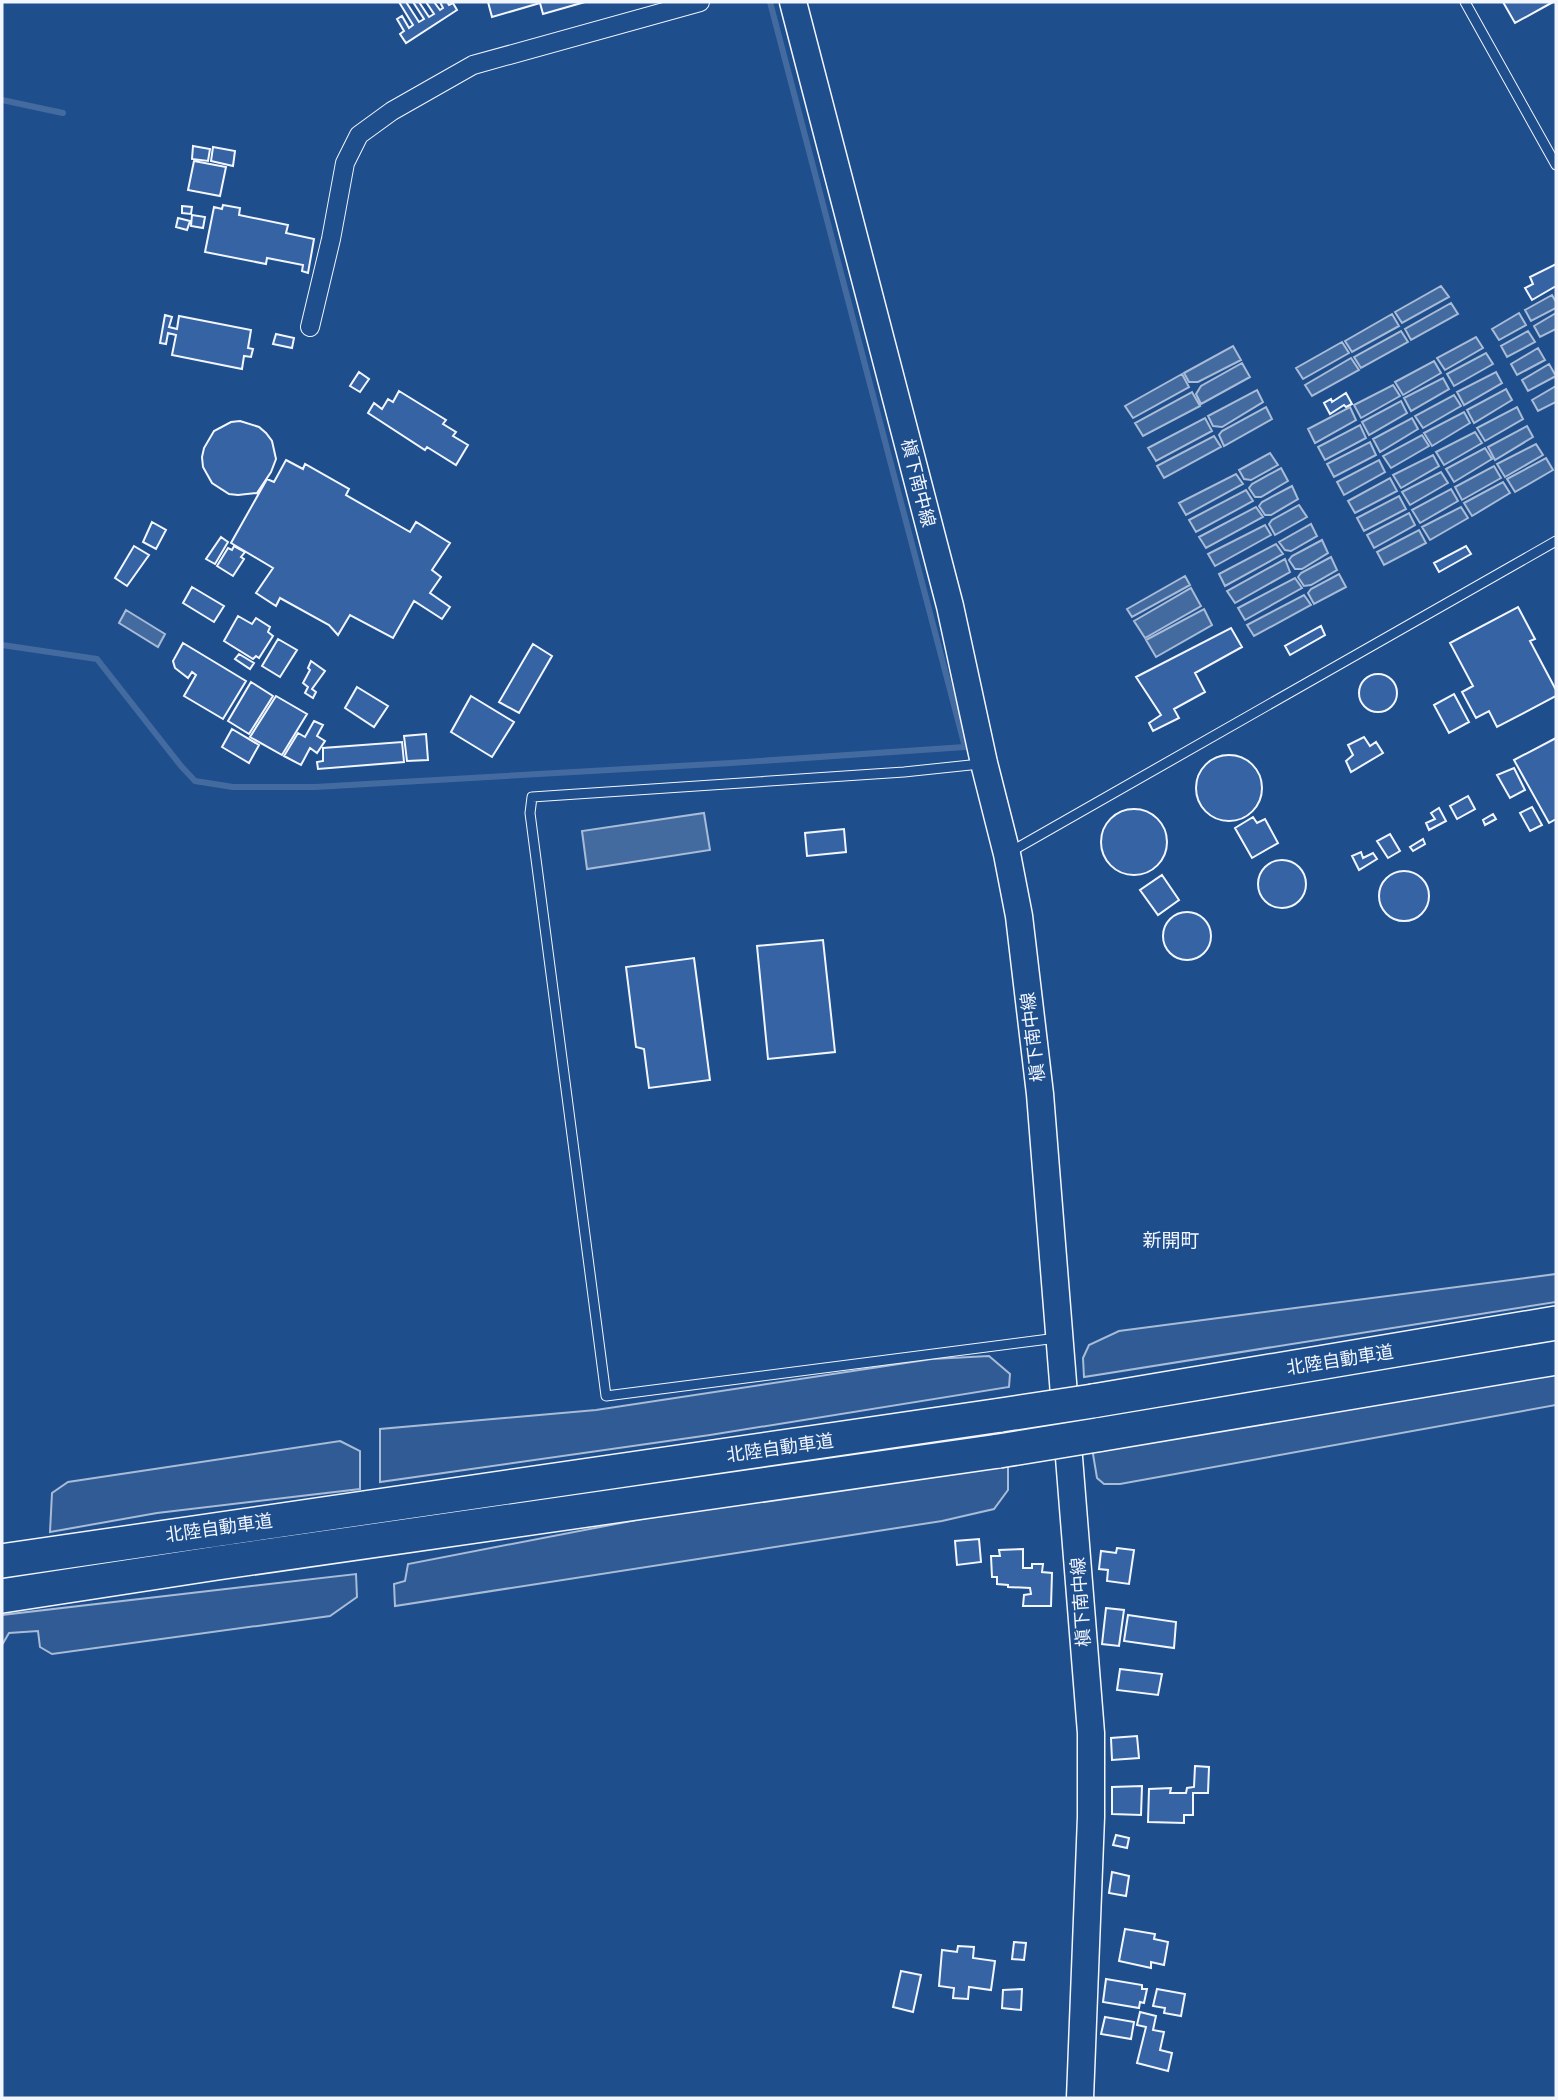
<svg xmlns="http://www.w3.org/2000/svg" width="1558" height="2100" font-family="Lato,'Noto Sans JP',sans-serif">
	<rect width="100%" height="100%" fill="#1f4e8c"/>
	<path fill="#305b95" stroke="#a8bbd7" stroke-width="2" d="M1556,1274V1302L1084,1377L1083,1358L1089,1345L1119,1331Z
		M989,1356L1010,1374L1009,1387L710,1435L380,1482V1429L596,1410L932,1359Z
		M1556,1371V1405L1120,1484H1104L1097,1478L1092,1448Z
		M340,1441L360,1451V1489L157,1513L50,1532L52,1493L68,1482Z
		M1008,1464V1490L994,1509L942,1521L395,1606L394,1584L405,1581L408,1564L678,1512Z
		M356,1574L357,1597L330,1616L52,1654L40,1647L38,1631L9,1633L2,1645V1615Z"/>
	<path fill="#446ba0" stroke="#a8bbd7" stroke-width="2" d="M1441,286L1449,297L1402,323L1395,312Z
		M1552,295L1556,302V308L1531,321L1525,310Z
		M1451,303L1458,314L1411,340L1405,329Z
		M1519,313L1526,325L1499,340L1492,329Z
		M1556,313V329L1540,337L1534,326Z
		M1392,314L1399,326L1352,352L1345,341Z
		M1401,331L1408,342L1361,368L1354,357Z
		M1528,331L1535,342L1507,357L1501,346Z
		M1476,337L1483,348L1445,370L1437,358Z
		M1342,342L1349,353L1303,379L1296,368Z
		M1233,346L1241,360L1198,382H1189L1184,373Z
		M1538,348L1545,360L1517,375L1511,364Z
		M1486,353L1493,364L1454,386L1447,374Z
		M1351,358L1359,370L1312,396L1305,385Z
		M1434,361L1441,373L1403,395L1395,382Z
		M1242,363L1250,377L1201,404L1196,394L1201,386Z
		M1549,364L1556,376L1528,391L1522,380Z
		M1496,372L1502,383L1464,405L1457,392Z
		M1182,374L1189,387L1133,418L1125,406Z
		M1443,378L1449,389L1411,411L1404,398Z
		M1393,385L1400,396L1361,418L1354,405Z
		M1556,386V402L1538,411L1532,400Z
		M1506,389L1512,400L1474,423L1467,410Z
		M1257,390L1263,402L1222,427L1213,426L1208,416Z
		M1192,392L1200,406L1143,436L1135,423Z
		M1454,395L1461,406L1423,428L1415,416Z
		M1401,401L1407,413L1369,435L1362,422Z
		M1266,407L1272,419L1224,446L1219,435L1222,431Z
		M1350,407L1356,420L1315,443L1308,429Z
		M1517,407L1523,419L1485,441L1477,428Z
		M1464,412L1470,423L1432,446L1424,433Z
		M1205,418L1212,431L1156,461L1148,448Z
		M1412,418L1418,429L1380,452L1373,439Z
		M1360,425L1366,438L1325,460L1318,447Z
		M1527,426L1533,437L1495,460L1488,447Z
		M1475,432L1482,443L1444,465L1436,452Z
		M1422,435L1429,446L1391,468L1383,456Z
		M1214,436L1221,447L1164,478L1157,466Z
		M1370,442L1376,455L1334,477L1327,464Z
		M1536,444L1543,455L1505,477L1497,464Z
		M1485,448L1492,459L1454,482L1446,469Z
		M1270,453L1278,465L1251,480L1244,479L1239,470Z
		M1433,455L1439,466L1401,488L1393,475Z
		M1546,458L1553,470L1515,492L1507,479Z
		M1379,460L1385,472L1344,495L1337,482Z
		M1494,466L1501,478L1462,500L1455,487Z
		M1281,468L1288,481L1261,497H1255L1249,488L1252,484Z
		M1441,472L1448,483L1410,505L1402,492Z
		M1236,474L1243,484L1186,515L1179,503Z
		M1390,478L1397,491L1355,513L1348,501Z
		M1503,482L1510,493L1472,516L1464,503Z
		M1292,486L1298,499L1271,515H1265L1259,506L1262,502Z
		M1451,489L1458,501L1420,523L1412,510Z
		M1246,490L1253,501L1196,532L1189,520Z
		M1399,496L1406,509L1364,531L1357,518Z
		M1299,505L1307,517L1275,535L1269,524L1272,520Z
		M1256,507L1263,517L1206,548L1199,537Z
		M1461,507L1468,518L1430,540L1422,527Z
		M1409,513L1415,525L1374,548L1367,535Z
		M1311,524L1317,536L1291,551L1285,550L1279,542Z
		M1265,525L1271,535L1215,566L1208,554Z
		M1419,530L1426,543L1384,565L1377,552Z
		M1322,540L1328,553L1302,569H1295L1289,560L1292,556Z
		M1276,544L1283,554L1225,586L1219,574Z
		M1331,557L1337,570L1311,585L1304,586L1298,577L1301,573Z
		M1285,559L1290,572L1235,603L1227,591Z
		M1339,574L1346,587L1314,604L1308,593L1311,589Z
		M1185,576L1190,585L1132,617L1127,609Z
		M1295,578L1302,588L1245,620L1238,608Z
		M1191,588L1201,606L1145,638L1134,621Z
		M1304,595L1311,605L1254,636L1247,625Z
		M1204,609L1212,625L1156,657L1146,640Z
		M126,610L165,634L158,647L119,623Z
		M704,813L710,850L587,869L582,831Z"/>
	<g fill="none" stroke-linecap="round" stroke-linejoin="round">
		<path stroke="#446ba0" stroke-width="6" d="M2,100L63,113
			M2,645L97,659L181,766L195,781L233,787H315L731,763L965,747L770,2"/>
	</g>
	<path fill="#3563a3" stroke="#f2f6ff" stroke-width="2" d="M399,2H406L419,22L424,19L413,2H419L429,17L434,14L426,2H434L440,10L443,8L440,2H447L449,5L453,3L457,10L406,43L400,34L404,31L397,19L402,16L409,28L413,25Z
		M488,2H585L543,14L540,3L492,17Z
		M1503,2H1553L1515,23Z
		M193,146L210,149L208,161L192,159Z
		M213,147L235,151L233,166L211,161Z
		M194,161L226,167L220,196L188,190Z
		M223,205L240,208L239,215L288,225L286,233L314,239L308,273L302,271L303,265L267,258L266,264L205,252L214,207L222,209Z
		M182,206L192,207L191,214L182,213Z
		M192,215L205,217L203,228L191,226Z
		M178,218L190,221L187,230L176,227Z
		M1556,264V286L1532,300L1525,288L1533,284L1530,277Z
		M165,315L172,317L169,327L177,329L179,316L251,330L248,348L253,349L251,357L244,356L242,369L172,355L176,335L168,333L166,344L160,343Z
		M276,334L294,338L292,348L273,344Z
		M359,372L369,379L360,392L350,386Z
		M399,391L446,420L443,424L456,432L453,436L468,445L456,465L427,447L425,450L368,413L374,403L382,409L388,399L393,402Z
		M1346,393L1352,404L1346,407L1344,405L1330,414L1324,403L1331,399L1332,402Z
		M240,421L259,427L266,433L272,441L276,459L271,472L257,493L238,495L229,494L212,483L203,467L202,457L204,448L214,431L231,422Z
		M286,460L303,469L305,464L349,489L346,495L410,532L416,522L450,543L432,570L441,577L430,593L450,607L442,619L414,601L393,638L350,615L338,635L329,625L280,598L276,606L256,593L273,568L231,543L267,479L274,482Z
		M152,522L166,530L156,549L143,542Z
		M221,537L228,542L215,564L206,559Z
		M134,546L149,555L127,586L115,578Z
		M234,546L245,552L241,557L244,559L233,576L217,566L228,548L232,550Z
		M1466,546L1471,554L1439,572L1434,563Z
		M192,587L224,606L214,622L183,603Z
		M1518,607L1535,639L1530,641L1556,690V696L1497,727L1489,711L1476,718L1462,692L1473,686L1450,643Z
		M238,616L252,624L256,618L270,627L268,632L273,636L259,658L256,656L253,659L224,641Z
		M1321,626L1325,635L1290,655L1285,646Z
		M1231,628L1242,647L1195,673L1205,692L1174,709L1179,718L1153,731L1149,723L1161,715L1136,677Z
		M278,639L297,650L280,677L262,666Z
		M183,643L246,681L223,719L184,696L196,675L192,672L188,678L175,668L173,661Z
		M533,644L552,656L519,713L499,702Z
		M239,654L254,663L250,669L235,659Z
		M311,661L325,671L312,689L316,692L313,698L305,693L308,687L303,683L310,670L308,668Z
		M1359 693a19 19 0 1 1 38 0a19 19 0 1 1-38 0Z
		M251,682L273,696L249,734L228,721Z
		M357,687L388,706L374,727L345,708Z
		M1454,694L1469,722L1449,733L1434,705Z
		M276,696L307,714L282,755L250,737Z
		M471,696L514,722L492,757L451,732Z
		M314,721L323,725L317,736L325,741L317,753L310,748L301,765L284,756L298,733L305,737Z
		M232,729L259,745L249,763L222,747Z
		M426,734L428,760L407,761L404,736Z
		M1364,737L1370,746L1376,742L1383,753L1351,772L1346,761L1353,755L1348,745Z
		M1556,738V819L1549,823L1514,760Z
		M402,742L404,762L318,769L317,762L323,761V748Z
		M1196 788a33 33 0 1 1 66 0a33 33 0 1 1-66 0Z
		M1514,768L1525,790L1510,798L1497,775Z
		M1468,796L1475,809L1457,819L1450,806Z
		M1532,807L1542,825L1530,831L1520,813Z
		M1439,808L1446,821L1429,830L1426,823L1435,819L1431,813Z
		M1101 842a33 33 0 1 1 66 0a33 33 0 1 1-66 0Z
		M1493,814L1496,819L1485,825L1483,820Z
		M1253,817L1257,823L1265,819L1278,843L1252,858L1235,828Z
		M844,829L846,852L807,856L805,833Z
		M1390,834L1400,851L1388,858L1377,841Z
		M1423,839L1425,844L1413,851L1410,847Z
		M1361,852L1363,858L1373,853L1377,859L1359,870L1352,856Z
		M1258 884a24 24 0 1 1 48 0a24 24 0 1 1-48 0Z
		M1379 896a25 25 0 1 1 50 0a25 25 0 1 1-50 0Z
		M1162,875L1179,900L1158,915L1140,890Z
		M1163 936a24 24 0 1 1 48 0a24 24 0 1 1-48 0Z
		M823,940L835,1052L768,1059L757,946Z
		M694,958L710,1080L649,1088L644,1049L636,1047L626,967Z
		M979,1539L981,1562L957,1565L955,1541Z
		M1117,1548L1134,1550L1129,1584L1107,1581L1108,1570L1099,1569L1101,1551L1116,1553Z
		M1023,1549V1568H1032V1564H1043L1042,1572L1052,1573L1051,1606H1023L1024,1595L1031,1594L1030,1588L1008,1587V1585L997,1584V1577H992L991,1556H1000L999,1550Z
		M1106,1608L1124,1610L1119,1646L1102,1644Z
		M1128,1615L1176,1622L1174,1648L1124,1641Z
		M1120,1669L1162,1674L1158,1695L1117,1690Z
		M1137,1736L1139,1758L1112,1760L1111,1738Z
		M1195,1766L1209,1767L1208,1793H1193V1815H1184V1823L1148,1822L1149,1789L1171,1788L1170,1793H1186L1187,1788L1194,1787Z
		M1142,1786L1141,1815L1112,1814V1787Z
		M1116,1835L1129,1838L1127,1848L1113,1845Z
		M1112,1872L1129,1876L1126,1896L1109,1893Z
		M1125,1929L1155,1934L1154,1939L1168,1942L1164,1965L1151,1962V1968L1119,1961Z
		M1014,1942L1026,1943L1024,1960L1012,1959Z
		M958,1946L974,1947L973,1958L995,1961L991,1990L969,1987L968,1999L953,1998L954,1988L939,1986L942,1950L957,1952Z
		M901,1971L921,1975L913,2012L893,2007Z
		M1106,1979L1142,1985V1989H1147L1144,2003L1140,2002L1139,2008L1103,2002Z
		M1022,1989L1021,2010L1002,2008L1003,1990Z
		M1157,1989L1185,1994L1181,2016L1164,2013L1165,2008L1153,2006Z
		M1140,2012L1156,2016L1153,2030L1164,2032L1160,2050L1172,2053L1168,2071L1137,2063L1146,2027L1137,2025Z
		M1105,2017L1134,2022L1131,2039L1101,2034Z"/>
	<g fill="none" stroke-linecap="round" stroke-linejoin="round">
		<defs>
			<path id="lane" d="M1465,2L1556,165
				M980,764L904,772L532,797L530,813L606,1396L1057,1338
				M1010,852L1556,541"/>
			<path id="street" d="M310,327L331,239L345,163L359,135L392,111L473,65L700,2"/>
			<path id="secondary" d="M793,2L950,606L984,763L1007,854L1019,916L1040,1094L1091,1733V1817L1080,2098"/>
			<path id="highway" d="M1093,1401L1556,1323
				M1097,1435L1556,1358
				M2,1561L1001,1415
				M2,1596L217,1563L999,1451"/>
		</defs>
		<use href="#lane" stroke="#f2f6ff" stroke-width="11"/>
		<use href="#street" stroke="#f2f6ff" stroke-width="20"/>
		<use href="#secondary" stroke="#f2f6ff" stroke-width="29"/>
		<use href="#highway" stroke="#f2f6ff" stroke-width="36"/>
		<use href="#lane" stroke="#1f4e8c" stroke-width="9"/>
		<use href="#street" stroke="#1f4e8c" stroke-width="18"/>
		<use href="#secondary" stroke="#1f4e8c" stroke-width="26"/>
		<use href="#highway" stroke="#1f4e8c" stroke-width="33"/>
		<defs>
			<path id="highway-bridge" d="M1001,1415L1093,1401
				M999,1451L1097,1435"/>
		</defs>
		<use href="#highway-bridge" stroke="#f2f6ff" stroke-width="36" stroke-linecap="butt"/>
		<use href="#highway-bridge" stroke="#1f4e8c" stroke-width="33"/>
	</g>
	<g text-anchor="middle" stroke-width="5" stroke-linejoin="round" paint-order="stroke">
		<g font-size="18" fill="#f2f6ff" stroke="#1f4e8c">
			<text transform="translate(918 483) rotate(76)" y="6">槇下南中線</text>
			<text transform="translate(1033 1037) rotate(-97)" y="6">槇下南中線</text>
			<text transform="translate(1340 1360) rotate(-9)" y="6">北陸自動車道</text>
			<text transform="translate(780 1448) rotate(-8)" y="6">北陸自動車道</text>
			<text transform="translate(219 1528) rotate(-8)" y="6">北陸自動車道</text>
			<text transform="translate(1081 1602) rotate(-94)" y="6">槇下南中線</text>
		</g>
		<g font-size="19" fill="#f2f6ff" stroke="#1f4e8c">
			<text x="1171" y="1247">新開町</text>
		</g>
	</g>
	<rect width="1558" height="2100" fill="none" stroke="#f2f6ff" stroke-width="7"/>
</svg>
